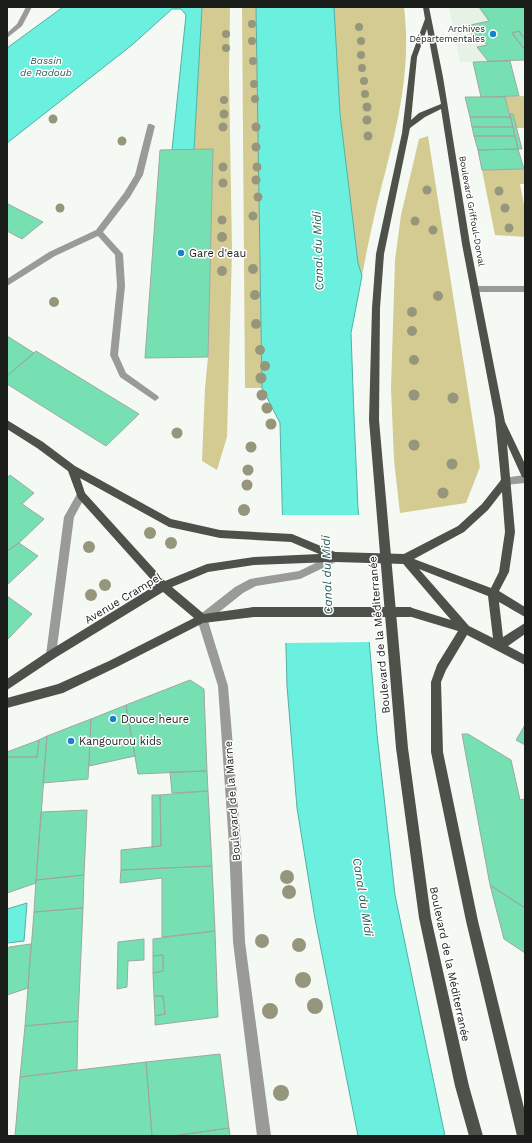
<svg xmlns="http://www.w3.org/2000/svg" width="532" height="1143" font-family="'Work Sans',sans-serif">
	<rect width="100%" height="100%" fill="#f4faf3"/>
	<path fill="#e6f2e5" d="M449,7H525V60L460,62Z"/>
	<path fill="#d3cb92" d="M202,7H230L229,75L232,251L227,437L217,470L202,461L205,388L208,357L213,150H194Z
		M242,7H256L262,388H245Z
		M334,7H404C413,80 392,143 375,213C370,234 366,255 362,276L358,263L340,114Z
		M525,96V128H513L505,97Z
		M428,136L480,467L466,503L400,513L394,460L391,388L395,260L401,215L419,139Z
		M525,169V184H520L525,210V237L495,235L482,170Z"/>
	<path fill="#6befdf" stroke="#53b0a4" d="M63,7H202L194,150H172L186,15L181,9H172L132,45L7,143V48Z
		M256,7H334L340,114L358,263L362,276L351,333L354,416L358,508L377,734L395,895L445,1136H358L315,919L297,808L287,686L280,423L262,388Z
		M27,903L24,941L7,943V909Z"/>
	<path fill="#f4faf3" d="M280,515H361L372,642L284,643Z"/>
	<path fill="#77e0b3" stroke="#9ea7a2" d="M479,7H523L525,10V36H522L519,31L512,33L525,50V60L488,61L477,47L487,45L482,38L475,39L466,26L489,21Z
		M519,31L525,40V50L512,33Z
		M510,61L519,96L481,97L473,62Z
		M465,97H505L510,117H470Z
		M510,114H513L522,149H518Z
		M470,117H510L513,127H472Z
		M472,127H513L515,136H474Z
		M474,136H515L518,149L478,150Z
		M213,149L208,357L145,358L160,150Z
		M518,149L524,169L482,170L478,150Z
		M8,204L43,222L22,239L7,231V205Z
		M7,336L34,353L7,376Z
		M36,351L139,414L106,446L7,384V376Z
		M10,475L34,493L22,504L44,519L19,543L7,551V478Z
		M19,543L38,556L7,585V551Z
		M7,596L32,614L7,640Z
		M190,680L204,689L207,771L138,774L126,705Z
		M126,705L135,756L89,766L91,719Z
		M91,719L88,779L43,783L47,736Z
		M525,725V745L516,740Z
		M462,734H468L511,760L520,800L525,799V908L490,885Z
		M47,736L36,883L7,893V757H37L39,740Z
		M39,740L37,757H7V752Z
		M207,771L208,791L172,793L170,772Z
		M208,791L212,866L121,870V850L161,846L160,795Z
		M152,795H160L161,846L152,847Z
		M87,810L84,875L36,880L41,812Z
		M212,866L215,931L162,937V878L120,883L121,870Z
		M84,875L83,908L34,912L36,880Z
		M490,885L525,908V953L504,939Z
		M83,908L78,1021L25,1026L34,912Z
		M215,931L218,1017L155,1025V1016L165,1014L163,996H154L153,973L163,971V955L153,956V939Z
		M144,939V960L128,961L127,987L117,989L118,942Z
		M31,944L28,988L7,995V950L9,947Z
		M163,955V971L153,973V956Z
		M154,996H163L165,1014L155,1016Z
		M78,1021L77,1070L20,1077L25,1026Z
		M220,1054L229,1128L173,1136H152L146,1062Z
		M146,1062L152,1136H15L20,1077Z
		M229,1128L230,1136H173Z"/>
	<g fill="none" stroke-linecap="round" stroke-linejoin="round">
		<path fill="#9a9b98" fill-rule="evenodd" d="M26,7H32L22,26L7,38V33L17,24Z
			M148,124H151L155,126L143,175L130,197L103,232L123,254L125,286L118,355L126,373L158,396L159,398L155,401L120,377L110,355L117,286L115,255L98,236L55,256L7,286V279L49,252L96,230L124,193L135,175Z
			M475,286H525V292H475L471,289Z
			M525,475V483L505,485L502,484L500,481L502,478Z
			M81,491L84,492L86,495L74,517L56,655L55,658L51,660L47,658L46,655L64,517L78,492Z
			M336,553L340,554L341,557L340,560L300,579L256,586L243,593L208,621L228,686L241,845L245,942L271,1136H257L233,942L229,845L218,686L197,619L198,616L235,587L250,579L299,571Z"/>
		<path fill="#4e504a" fill-rule="evenodd" d="M423,7H429L443,77L470,244L505,422L525,464V478L522,477L507,444L515,532L509,572L499,591L525,607V617L499,602L503,637L525,623V634L508,646L525,655V665L467,635L446,670L441,682L443,752L478,921L525,1112V1136H517L466,921L431,752V682L437,665L458,631L405,615L404,612L405,609L409,607L451,620L399,559L400,556L458,526L482,504L501,480L495,418L462,244L441,109L425,117L410,128L384,254L380,308L379,420L408,748L431,918L469,1086L483,1136H469L455,1086L419,918L396,748L369,420L372,308L376,254L402,133L411,57L425,19ZM427,29L441,104L419,113L411,120L417,57ZM502,492L505,532L499,572L491,588L414,559L464,532L488,510ZM419,569L488,596L493,638L469,626Z
			M7,420L43,442L75,466L171,519L220,530L292,534L340,554L341,557L340,560L332,562L254,565L208,572L172,587L204,614L254,607L258,609L259,612L258,615L254,617L203,623L117,667L63,693L7,708V698L58,684L109,661L194,618L163,592L55,658L7,690V679L47,652L156,585L78,498L68,471L37,448L7,429ZM80,478L169,527L220,538L291,542L319,554L254,557L207,564L165,581L85,493Z"/>
		<path stroke="#4e504a" stroke-width="10" d="M336,557L404,559
			M254,612H409"/>
	</g>
	<g fill="#96967d">
		<circle cx="252" cy="24" r="4"/>
		<circle cx="359" cy="27" r="4"/>
		<circle cx="226" cy="34" r="4"/>
		<circle cx="252" cy="41" r="4"/>
		<circle cx="361" cy="41" r="4"/>
		<circle cx="226" cy="48" r="4"/>
		<circle cx="361" cy="55" r="4"/>
		<circle cx="253" cy="61" r="4"/>
		<circle cx="362" cy="68" r="4"/>
		<circle cx="364" cy="81" r="4"/>
		<circle cx="254" cy="84" r="4"/>
		<circle cx="365" cy="94" r="4"/>
		<circle cx="255" cy="99" r="4"/>
		<circle cx="224" cy="100" r="4"/>
		<circle cx="367" cy="107" r="4.5"/>
		<circle cx="224" cy="114" r="4.5"/>
		<circle cx="53" cy="119" r="4.5"/>
		<circle cx="367" cy="120" r="4.5"/>
		<circle cx="223" cy="127" r="4.5"/>
		<circle cx="256" cy="127" r="4.5"/>
		<circle cx="368" cy="136" r="4.5"/>
		<circle cx="122" cy="141" r="4.5"/>
		<circle cx="256" cy="147" r="4.5"/>
		<circle cx="223" cy="167" r="4.5"/>
		<circle cx="257" cy="167" r="4.5"/>
		<circle cx="256" cy="180" r="4.5"/>
		<circle cx="223" cy="183" r="4.5"/>
		<circle cx="427" cy="190" r="4.5"/>
		<circle cx="499" cy="191" r="4.5"/>
		<circle cx="258" cy="197" r="4.5"/>
		<circle cx="60" cy="208" r="4.5"/>
		<circle cx="505" cy="208" r="4.5"/>
		<circle cx="253" cy="216" r="4.5"/>
		<circle cx="222" cy="220" r="4.5"/>
		<circle cx="415" cy="221" r="4.5"/>
		<circle cx="509" cy="228" r="4.5"/>
		<circle cx="433" cy="230" r="4.5"/>
		<circle cx="222" cy="237" r="5"/>
		<circle cx="253" cy="269" r="5"/>
		<circle cx="222" cy="271" r="5"/>
		<circle cx="255" cy="295" r="5"/>
		<circle cx="438" cy="296" r="5"/>
		<circle cx="54" cy="302" r="5"/>
		<circle cx="412" cy="312" r="5"/>
		<circle cx="256" cy="324" r="5"/>
		<circle cx="412" cy="331" r="5"/>
		<circle cx="260" cy="350" r="5"/>
		<circle cx="414" cy="360" r="5"/>
		<circle cx="265" cy="366" r="5"/>
		<circle cx="261" cy="378" r="5.5"/>
		<circle cx="262" cy="395" r="5.5"/>
		<circle cx="414" cy="395" r="5.5"/>
		<circle cx="453" cy="398" r="5.5"/>
		<circle cx="267" cy="408" r="5.5"/>
		<circle cx="271" cy="424" r="5.5"/>
		<circle cx="177" cy="433" r="5.5"/>
		<circle cx="414" cy="445" r="5.5"/>
		<circle cx="251" cy="447" r="5.5"/>
		<circle cx="452" cy="464" r="5.5"/>
		<circle cx="248" cy="470" r="5.5"/>
		<circle cx="247" cy="485" r="5.5"/>
		<circle cx="443" cy="493" r="5.5"/>
		<circle cx="244" cy="510" r="6"/>
		<circle cx="150" cy="533" r="6"/>
		<circle cx="171" cy="543" r="6"/>
		<circle cx="89" cy="547" r="6"/>
		<circle cx="105" cy="585" r="6"/>
		<circle cx="91" cy="595" r="6"/>
		<circle cx="287" cy="877" r="7"/>
		<circle cx="289" cy="892" r="7"/>
		<circle cx="262" cy="941" r="7"/>
		<circle cx="299" cy="945" r="7"/>
		<circle cx="303" cy="980" r="8"/>
		<circle cx="315" cy="1006" r="8"/>
		<circle cx="270" cy="1011" r="8"/>
		<circle cx="281" cy="1093" r="8"/>
	</g>
	<g fill="#1a82cc" stroke="#fff" stroke-width="1.5">
		<circle cx="493" cy="34" r="4"/>
		<circle cx="181" cy="253" r="4"/>
		<circle cx="113" cy="719" r="4"/>
		<circle cx="71" cy="741" r="4"/>
	</g>
	<g text-anchor="middle" stroke-width="3" stroke-linejoin="round" paint-order="stroke">
		<g font-size="9" fill="#1b1d1b" stroke="#fff" text-anchor="end">
			<text x="485" y="32">Archives<tspan x="485" dy="10">Départementales</tspan></text>
		</g>
		<g font-size="9" fill="#1b1d1b" stroke="#fff">
			<text transform="translate(472 211) rotate(80)" y="3">Boulevard Griffoul-Dorval</text>
		</g>
		<g font-size="10" font-style="italic" fill="#275e57" stroke="#fff">
			<text x="46" y="64">Bassin<tspan x="46" dy="12">de Radoub</tspan></text>
		</g>
		<g font-size="11" fill="#1b1d1b" stroke="#fff" text-anchor="start">
			<text x="189" y="257">Gare d'eau</text>
			<text x="121" y="723">Douce heure</text>
			<text x="79" y="745">Kangourou kids</text>
		</g>
		<g font-size="11" fill="#1b1d1b" stroke="#fff">
			<text transform="translate(123 598) rotate(-31)" y="4">Avenue Crampel</text>
			<text transform="translate(379 635) rotate(-95)" y="4">Boulevard de la Méditerranée</text>
			<text transform="translate(232 801) rotate(-94)" y="4">Boulevard de la Marne</text>
			<text transform="translate(450 964) rotate(78)" y="4">Boulevard de la Méditerranée</text>
		</g>
		<g font-size="12" font-style="italic" fill="#275e57" stroke="#fff">
			<text transform="translate(318 251) rotate(-92)" y="4">Canal du Midi</text>
			<text transform="translate(327 575) rotate(-92)" y="4">Canal du Midi</text>
			<text transform="translate(363 897) rotate(81)" y="4">Canal du Midi</text>
		</g>
	</g>
	<rect width="532" height="1143" fill="none" stroke="#1b1d1b" stroke-width="16"/>
</svg>
